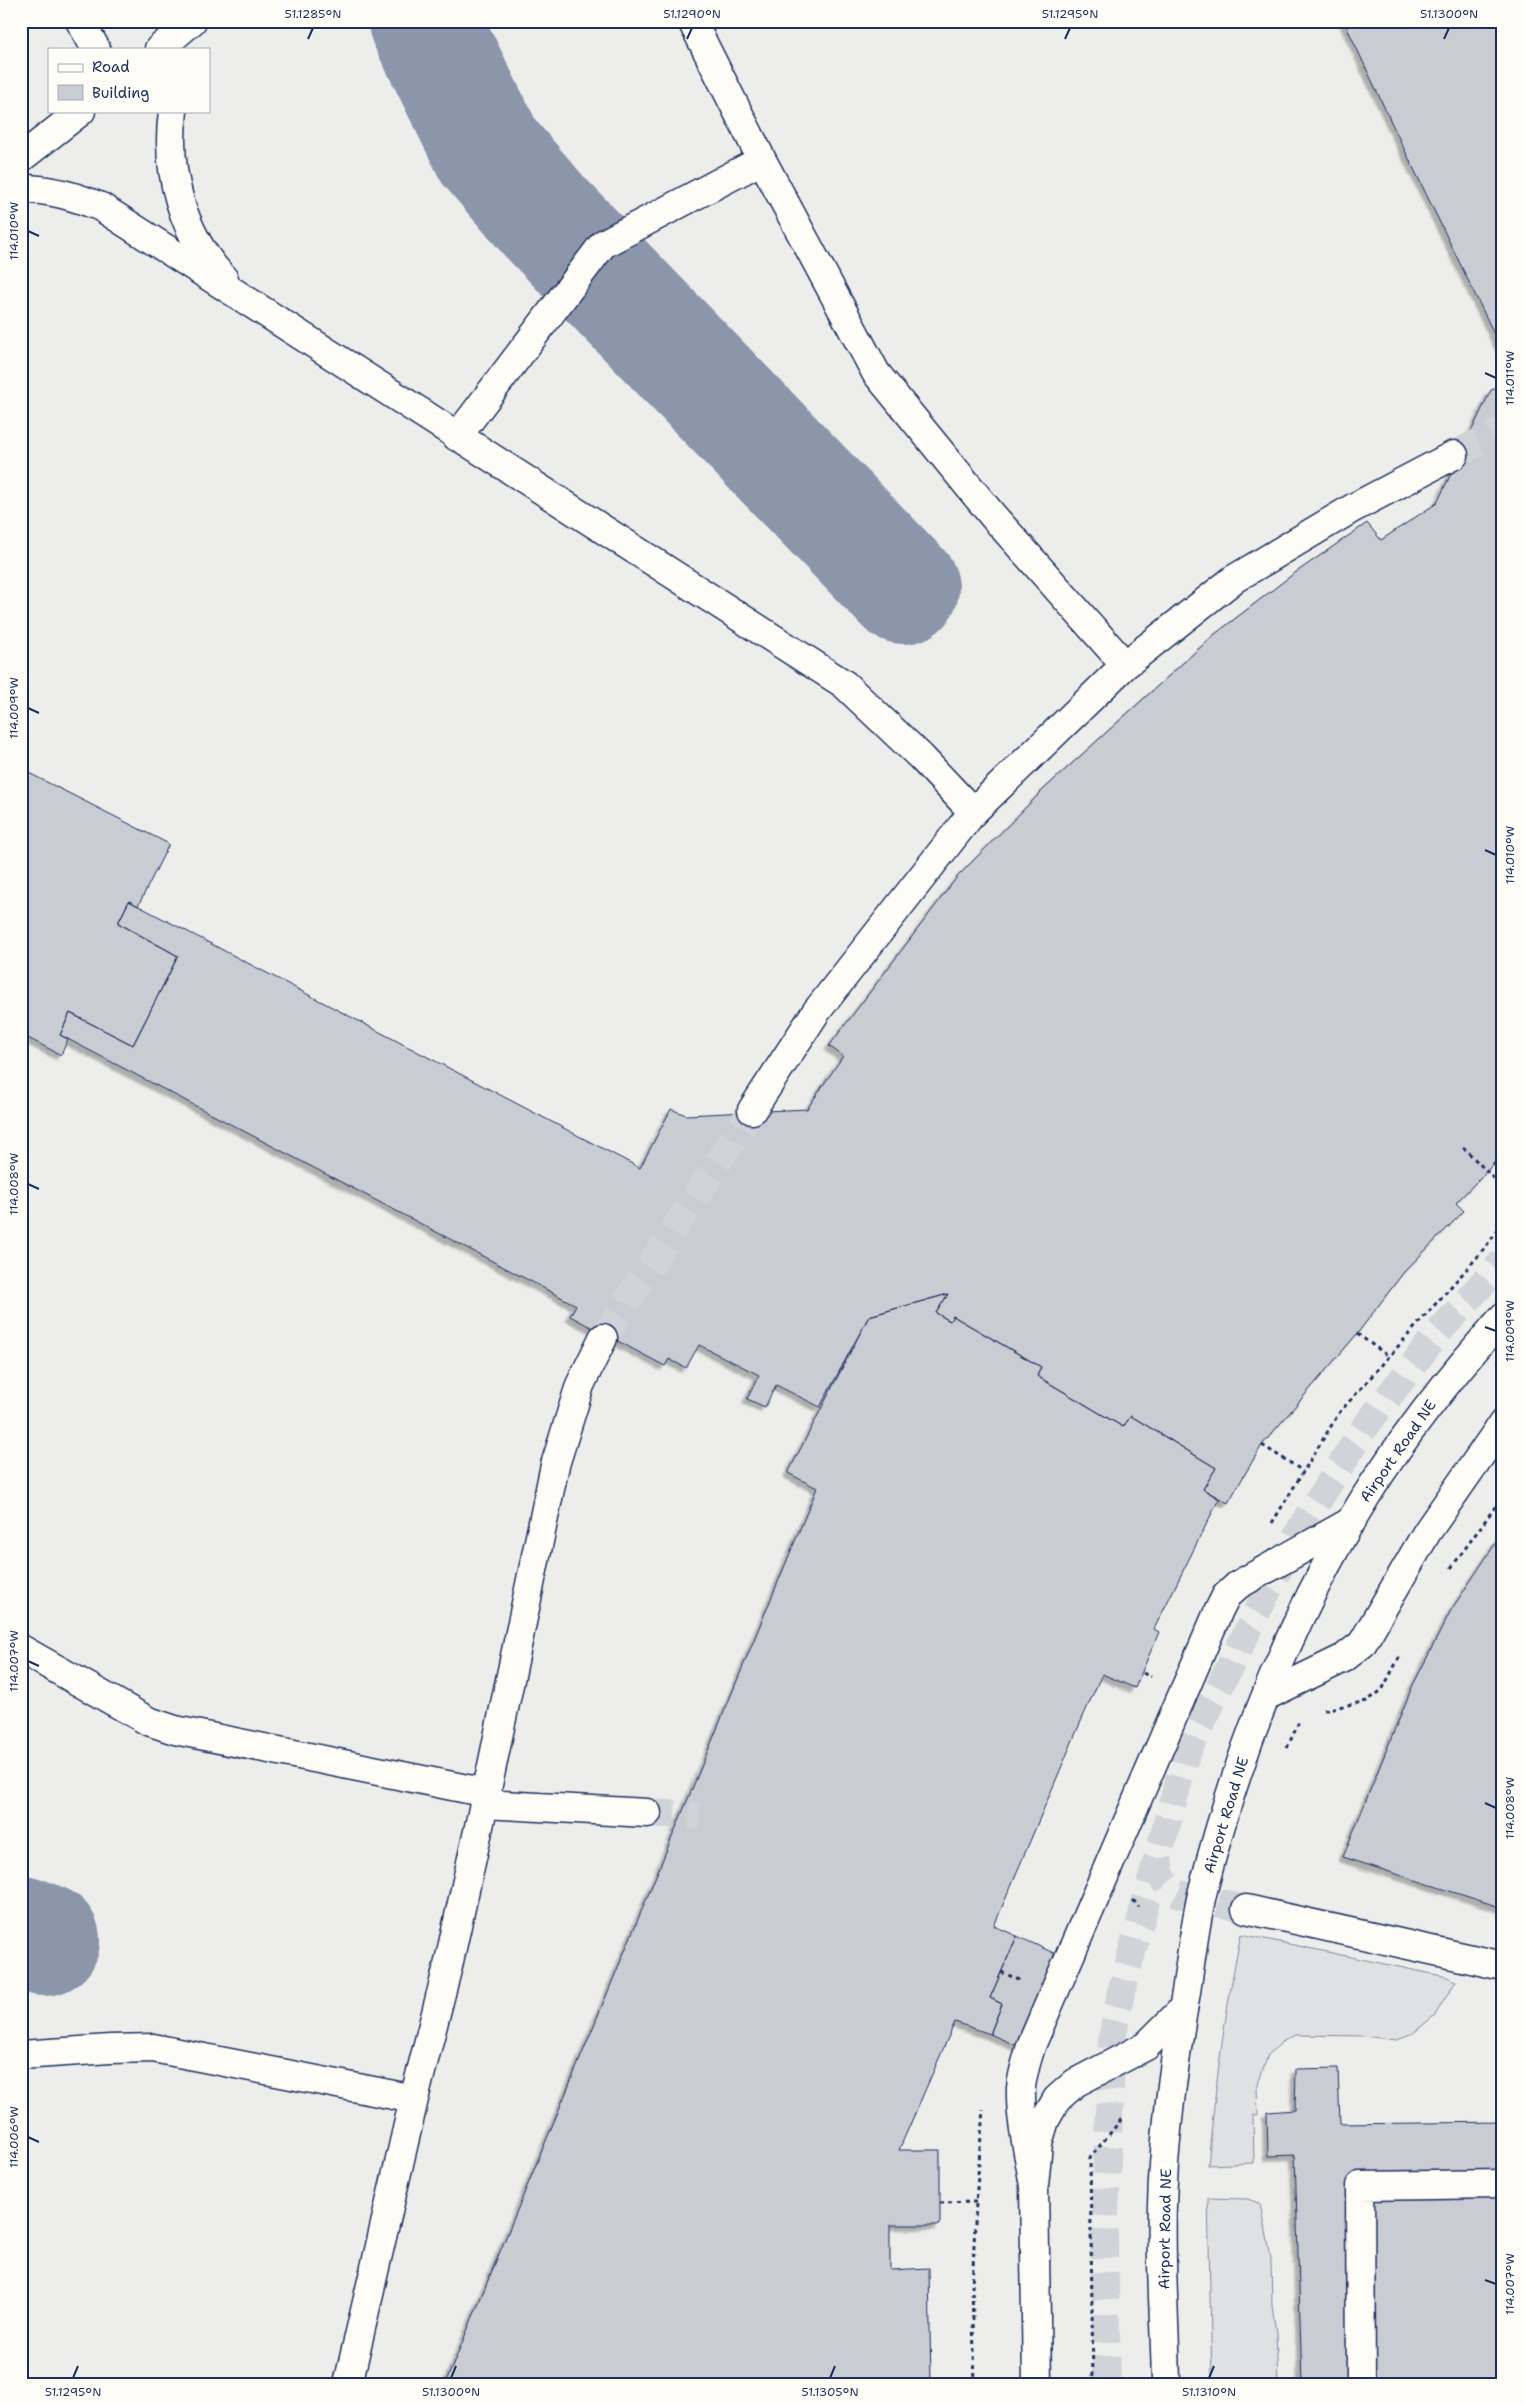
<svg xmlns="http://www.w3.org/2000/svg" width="1524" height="2405" font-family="'Shantell Sans',sans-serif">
	<defs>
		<filter id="shadow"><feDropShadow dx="-4.5" dy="4.5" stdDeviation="1" flood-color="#0004"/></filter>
	</defs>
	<rect width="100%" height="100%" fill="#fdfcf7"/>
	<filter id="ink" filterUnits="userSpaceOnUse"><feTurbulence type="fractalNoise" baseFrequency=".02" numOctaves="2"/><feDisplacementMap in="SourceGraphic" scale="10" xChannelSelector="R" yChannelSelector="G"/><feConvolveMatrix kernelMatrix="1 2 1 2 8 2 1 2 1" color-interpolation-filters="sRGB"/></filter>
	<g filter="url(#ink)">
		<path fill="#edeeec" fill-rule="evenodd" d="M21,21H1503V2384H21ZM49,49H209V111H49Z"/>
		<path fill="#e0e1e3" stroke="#7e88a0" d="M1241,1934L1447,1977L1456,1981L1435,2015L1411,2035L1397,2040L1362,2036L1295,2035L1282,2042L1268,2055L1257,2087L1258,2115H1253L1254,2163L1208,2165C1215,2088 1225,2010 1241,1934Z
			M1208,2198L1248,2199L1261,2204L1271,2258L1272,2306L1276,2332L1278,2384H1212Z"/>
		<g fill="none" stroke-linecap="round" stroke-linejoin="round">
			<path stroke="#8c96aa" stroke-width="112" d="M424,21L489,152L545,217L903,588
				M21,1931L44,1940"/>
		</g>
		<path fill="#c9ccd3" stroke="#1b2f5e" filter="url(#shadow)" d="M1344,21H1503V352L1393,126Z
			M1503,385V1154L1456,1203L1464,1211L1404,1272L1357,1334L1262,1445L1228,1503L1203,1489L1216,1468L1131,1416L1123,1427L1037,1376L1041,1367L953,1316L950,1321L936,1313L948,1294L869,1316L820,1407L776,1385L765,1407L747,1399L759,1375L699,1345L686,1368L669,1359L665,1366L570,1316L576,1305L60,1035L70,1013L133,1045L178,956L118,923L129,901L640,1168L671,1109L686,1115L807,1109L843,1056L829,1046L957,877L1045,788L1215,634L1292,575L1367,523L1381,540L1437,503L1491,390Z
			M21,769L169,844L138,906L129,901L118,923L178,956L133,1045L70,1013L60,1035L68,1039L61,1055L26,1037L21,1046Z
			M948,1294L936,1313L950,1321L953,1316L1041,1367L1037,1376L1123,1427L1131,1416L1216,1468L1203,1489L1219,1499L1154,1629L1159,1632L1135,1688L1102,1674L1078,1728L994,1926L1017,1936L990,1998L1002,2004L990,2034L955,2022L899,2150H940V2225H890V2270L929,2268L931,2384H445L817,1488L788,1473L869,1316Z
			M1503,1532V1908L1343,1857L1412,1687L1451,1610Z
			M1017,1936L1058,1955L1020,2047L990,2034L1002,2004L990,1998Z
			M1338,2068L1340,2124L1503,2122V2384H1302L1295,2155L1268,2156L1267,2112L1295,2110L1296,2069Z"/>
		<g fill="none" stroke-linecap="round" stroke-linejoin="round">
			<path stroke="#d0d3d8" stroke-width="28" stroke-dasharray="28 14" stroke-linecap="butt" d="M1454,455L1503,430
				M603,1338L752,1110
				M647,1813L700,1816
				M1158,1858C1160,1876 1163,1885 1179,1894L1246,1909"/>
			<path stroke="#d0d3d8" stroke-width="28" stroke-dasharray="28 14" stroke-linecap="butt" d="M1107,2384L1104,2239L1112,2039L1121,1992L1186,1754L1276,1574L1305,1521L1365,1427L1436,1335L1503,1261"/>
			<defs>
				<path id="minor" d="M80,21L96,49
					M692,21L762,160L876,373L993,516L1125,665
					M159,49L192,21
					M173,111C165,171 182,234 224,279
					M21,158L81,111
					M21,189C50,189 74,196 101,207L844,684L921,757L973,812L816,1012L752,1110
					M457,437L603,244L762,160
					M973,812L1125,665L1234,579L1353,508L1454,455
					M21,1649L148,1721L175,1730L487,1793
					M1266,1696L1344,1658L1362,1644L1427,1532L1503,1423
					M484,1804L647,1813
					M1246,1909L1503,1966
					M21,2055L110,2049L153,2048L414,2099L448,1966L484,1804L555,1465L580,1385L603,1338
					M1034,2186C1029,2154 1020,2121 1021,2088C1022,2074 1027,2060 1031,2046L1219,1610L1226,1596L1238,1585L1352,1521
					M348,2384L414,2099
					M1037,2384L1034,2186L1038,2143L1045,2120L1057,2099L1075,2083L1146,2046L1183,2009
					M1361,2384L1360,2186L1503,2184"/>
				<path id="major" d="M1166,2384C1165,2324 1160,2264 1162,2205C1164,2134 1174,2062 1186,1992C1191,1958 1195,1923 1203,1890C1238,1752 1291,1617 1366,1496C1406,1432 1453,1373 1503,1317"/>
			</defs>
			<use href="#minor" stroke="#1b2f5e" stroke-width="31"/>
			<use href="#major" stroke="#1b2f5e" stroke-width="31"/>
			<path stroke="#1b2f5e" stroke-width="3" stroke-dasharray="4 4" stroke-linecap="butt" d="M1463,1147L1503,1188
				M1493,1163L1503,1173
				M1357,1334L1390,1357
				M1262,1445L1303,1471
				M1272,1523L1339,1413L1479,1255L1503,1224
				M1451,1568L1503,1496
				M1143,1673L1151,1677
				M1324,1710L1367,1701L1382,1690L1401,1654
				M1287,1748L1299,1722
				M1133,1900L1139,1907
				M1001,1972L1020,1980
				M940,2203L976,2202L983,2109
				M975,2384L972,2289L976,2202
				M1093,2384L1090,2158L1124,2116"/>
			<use href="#minor" stroke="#fdfcf7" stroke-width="28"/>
			<use href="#major" stroke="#fdfcf7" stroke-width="28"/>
		</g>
	</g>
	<path fill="none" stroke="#1b2f5e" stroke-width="2" d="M308,39L313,28M687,39L692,28M1065,39L1070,28M1444,39L1449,28M28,231L39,236M1485,373L1496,378M28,708L39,713M1485,850L1496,855M28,1184L39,1189M1485,1327L1496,1331M28,1661L39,1666M1485,1803L1496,1808M28,2137L39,2142M1485,2280L1496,2284M73,2378L78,2366M451,2378L456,2366M830,2378L835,2366M1209,2378L1214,2366"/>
	<g text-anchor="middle" stroke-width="4" stroke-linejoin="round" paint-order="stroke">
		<g font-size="15" fill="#1b2f5e" stroke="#fdfcf7">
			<text transform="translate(1398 1451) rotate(-55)" y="5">Airport Road NE</text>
			<text transform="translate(1226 1815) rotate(-73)" y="5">Airport Road NE</text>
			<text transform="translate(1165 2229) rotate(-89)" y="5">Airport Road NE</text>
		</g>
	</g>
	<rect width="1524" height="2405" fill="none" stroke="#fdfcf7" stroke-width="55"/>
	<rect x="48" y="48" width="162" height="65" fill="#fdfcf7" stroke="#a3aaba"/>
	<rect x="58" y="64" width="25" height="8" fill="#fdfcf7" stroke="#a3aaba"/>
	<text x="92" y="72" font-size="15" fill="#1b2f5e">Road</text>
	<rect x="58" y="85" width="25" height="15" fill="#c9ccd3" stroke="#a3aaba"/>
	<text x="92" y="98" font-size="15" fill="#1b2f5e">Building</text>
	<rect x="28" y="28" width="1468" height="2350" fill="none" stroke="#1b2f5e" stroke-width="2"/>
	<g font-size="12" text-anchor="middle" fill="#1b2f5e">
		<text x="313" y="18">51.1285°N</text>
		<text x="692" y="18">51.1290°N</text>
		<text x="1070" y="18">51.1295°N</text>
		<text x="1449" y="18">51.1300°N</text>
		<text transform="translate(14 231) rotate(-90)" y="4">114.010°W</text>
		<text transform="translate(1510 378) rotate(-90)" y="4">114.011°W</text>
		<text transform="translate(14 708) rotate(-90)" y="4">114.009°W</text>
		<text transform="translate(1510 855) rotate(-90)" y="4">114.010°W</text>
		<text transform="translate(14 1184) rotate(-90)" y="4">114.008°W</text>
		<text transform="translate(1510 1331) rotate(-90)" y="4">114.009°W</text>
		<text transform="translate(14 1661) rotate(-90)" y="4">114.007°W</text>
		<text transform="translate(1510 1808) rotate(-90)" y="4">114.008°W</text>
		<text transform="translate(14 2137) rotate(-90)" y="4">114.006°W</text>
		<text transform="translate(1510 2284) rotate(-90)" y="4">114.007°W</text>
		<text x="73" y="2396">51.1295°N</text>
		<text x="451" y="2396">51.1300°N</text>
		<text x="830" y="2396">51.1305°N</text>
		<text x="1209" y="2396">51.1310°N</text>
	</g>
</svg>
